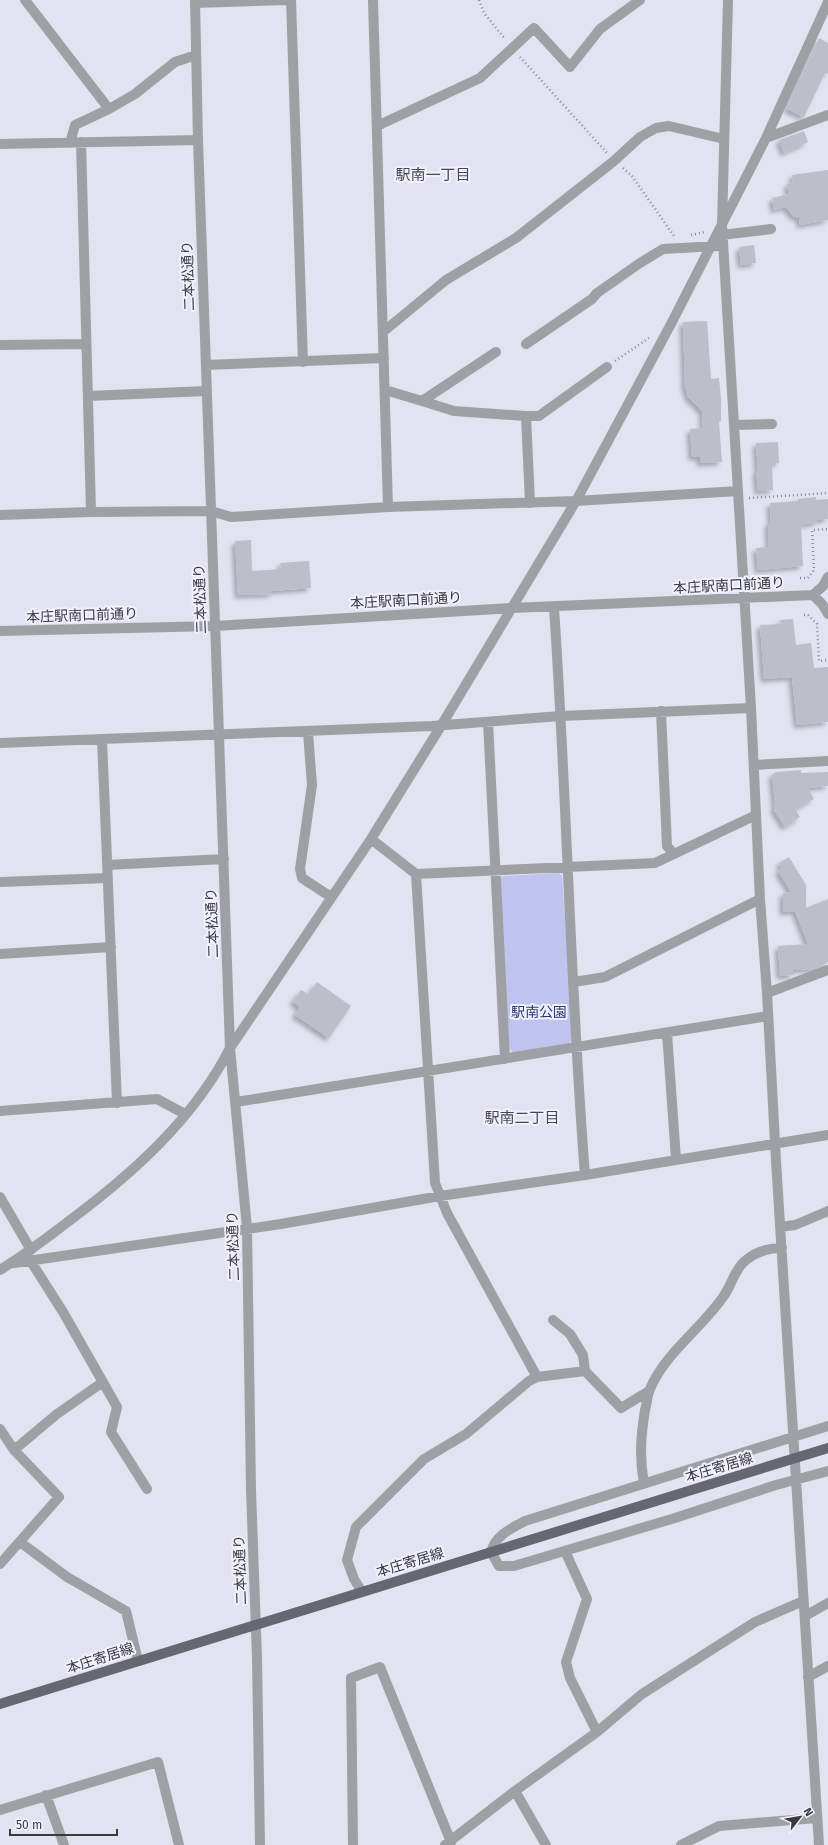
<svg xmlns="http://www.w3.org/2000/svg" width="828" height="1845" font-family="'Fira Sans','Noto Sans JP',sans-serif">
	<defs>
		<filter id="shadow"><feDropShadow dx="-3.5" dy="3.5" stdDeviation="2" flood-color="#0004"/></filter>
	</defs>
	<rect width="100%" height="100%" fill="#e1e3f0"/>
	<path fill="#bec4ed" d="M559,873L562,876L573,1034L570,1043L513,1054L509,1047L499,879L503,876Z"/>
	<path fill="#bcbeca" filter="url(#shadow)" d="M819,38L828,43V74L825,73L804,117L787,109Z
		M804,131L808,142L784,153L779,140Z
		M828,170V220L800,225L799,218L793,216L786,207L774,210L772,198L789,194L787,184L793,182L792,175Z
		M754,245L756,263L741,265L739,247Z
		M707,321L711,379L719,378L721,399V421L719,422L722,462L700,463V457H692L690,429L703,428L702,411L688,397L685,386L683,322Z
		M778,442L779,463L772,464L773,490L758,491L756,471H758L756,443Z
		M816,497V500L828,499V519L817,520V522L801,525L803,566L758,570L756,548L769,547L768,523H771L770,503L798,501V499Z
		M251,540L252,571L281,569L280,563L309,561L311,588L272,591V594L238,595L235,541Z
		M793,619L796,645L811,643L814,668L828,667V722L797,725L792,677L764,679L760,625L781,624L780,620Z
		M801,770V773L828,772V786L808,788L814,799L795,809L800,817L785,827L774,810L775,804L772,775L776,772Z
		M789,857L806,885V908L828,899V962L813,969L793,970V975L780,976L778,946L808,944L795,911L783,912V893L791,892L778,871L782,868L779,863Z
		M317,982L351,1006L329,1038L295,1015L300,1007L293,1002L301,990L308,994Z"/>
	<g fill="none" stroke-linecap="round" stroke-linejoin="round">
		<path stroke="#8b8c95" stroke-width="2.5" stroke-dasharray="1 3" stroke-linecap="butt" d="M479,0L484,13L505,39
			M520,57L607,153
			M623,168L632,176L674,236
			M691,235L705,232
			M615,361L649,338
			M749,498L828,493
			M800,578H808L814,570L812,530L828,529
			M804,615H808L817,624L819,661L828,660"/>
		<path stroke="#9fa0a5" stroke-width="10" d="M25,0L109,109
			M195,0L198,140L230,1048L247,1228L251,1490L257,1658L260,1845
			M291,0L303,362
			M373,0L388,507
			M728,0L722,225L751,708L760,899L767,993L776,1161L819,1845
			M195,3L288,0
			M377,126L480,78L534,28L570,67L600,29L640,0
			M766,138L828,115
			M81,142L91,512
			M70,143L75,125L109,109L135,94L175,62L196,55
			M0,144L198,140
			M722,235L771,229
			M383,332L446,280L516,238L614,161L640,137L656,128L669,126L724,139
			M526,344L592,299L597,293L640,263L663,249L717,246
			M0,345L86,344
			M206,365L384,358
			M385,390L422,401L496,352
			M88,396L207,391
			M422,401L454,411L526,416L530,503
			M526,416H539L607,367
			M734,425L772,424
			M0,515L91,512L211,511L231,517L388,507L576,501L738,491
			M813,595L822,604L828,614
			M813,595L823,586L828,577
			M554,608C567,797 570,986 585,1175
			M0,631L215,626L512,608L813,595
			M661,711L667,846L674,854
			M488,722L505,1059
			M308,732L312,785L300,869L302,878L331,897
			M102,739L117,1103
			M0,743L432,726L561,716L751,708
			M754,765L828,761
			M371,839L416,874L655,863L756,815
			M107,865L224,859
			M416,874L435,1183L447,1213L537,1377
			M0,882L108,878
			M0,954L111,947
			M574,982L605,977L760,899
			M767,993L828,970
			M667,1033L676,1159
			M236,1102L768,1016
			M0,1111L157,1099L185,1114
			M0,1197L31,1250
			M780,1227L795,1225L828,1211
			M30,1260L63,1312L117,1407L111,1432L147,1489
			M14,1263L281,1224L440,1196L585,1175L828,1135
			M0,1270C24,1255 47,1238 69,1221C132,1174 194,1119 230,1048L371,839L441,726L576,501L671,324L766,138L828,2
			M553,1320L570,1334L583,1355L585,1371L621,1408L649,1391
			M828,1426L525,1521C510,1529 496,1535 491,1552L499,1566H514L675,1518L776,1485L828,1471
			M0,1429L14,1450L59,1497L0,1564
			M14,1450L57,1414L103,1382
			M644,1483C639,1458 641,1435 645,1410C647,1404 647,1396 650,1389C665,1353 701,1329 723,1297C732,1285 734,1270 745,1261C755,1252 769,1248 782,1248
			M20,1542L67,1577L126,1611L138,1661
			M565,1551L587,1599L566,1662L570,1678L597,1732
			M362,1592L354,1579L347,1560L356,1527L424,1459L466,1434L529,1381L537,1377L585,1371
			M805,1616L828,1603
			M808,1677L828,1666
			M515,1791L546,1845
			M46,1795L64,1845
			M0,1810L158,1762L179,1845
			M353,1845L351,1678L380,1667L451,1842
			M445,1845L515,1791L597,1732L642,1694L755,1622L803,1601
			M681,1845L719,1826L817,1818"/>
		<path stroke="#666770" stroke-width="10" d="M0,1704L711,1484"/>
		<path stroke="#666770" stroke-width="10" d="M711,1484L828,1448"/>
	</g>
	<g text-anchor="middle" stroke-width="4" stroke-linejoin="round" paint-order="stroke">
		<g font-size="14" fill="#39393e" stroke="#eff1fd">
			<text transform="translate(188 276) rotate(-92)" y="5">二本松通り</text>
			<text transform="translate(729 585) rotate(-3)" y="5">本庄駅南口前通り</text>
			<text transform="translate(200 599) rotate(-92)" y="5">二本松通り</text>
			<text transform="translate(406 600) rotate(-3)" y="5">本庄駅南口前通り</text>
			<text transform="translate(82 615) rotate(-2)" y="5">本庄駅南口前通り</text>
			<text transform="translate(212 923) rotate(-92)" y="5">二本松通り</text>
			<text transform="translate(233 1246) rotate(-92)" y="5">二本松通り</text>
			<text transform="translate(719 1467) rotate(-17)" y="5">本庄寄居線</text>
			<text transform="translate(410 1562) rotate(-17)" y="5">本庄寄居線</text>
			<text transform="translate(240 1570) rotate(-92)" y="5">二本松通り</text>
			<text transform="translate(100 1658) rotate(-18)" y="5">本庄寄居線</text>
		</g>
		<g font-size="14" fill="#323371" stroke="#eff1fd">
			<text x="539" y="1017">駅南公園</text>
		</g>
		<g font-size="15" fill="#474952" stroke="#eff1fd">
			<text x="433" y="180">駅南一丁目</text>
			<text x="522" y="1123">駅南二丁目</text>
		</g>
	</g>
	<g transform="translate(800 1817) rotate(59)" stroke="#eff1fd" stroke-width="3" paint-order="stroke">
	<path d="M0-3L7 15L0 10L-7 15Z" fill="#39393e"/>
	<text y="-6" font-size="11" font-weight="bold" text-anchor="middle" fill="#39393e">N</text>
	</g>
	<path d="M10 1829v6h107v-6" fill="none" stroke="#39393e" stroke-width="2"/>
	<text x="16" y="1829" font-size="12" fill="#39393e" stroke="#eff1fd" stroke-width="3" paint-order="stroke">50 m</text>
</svg>
